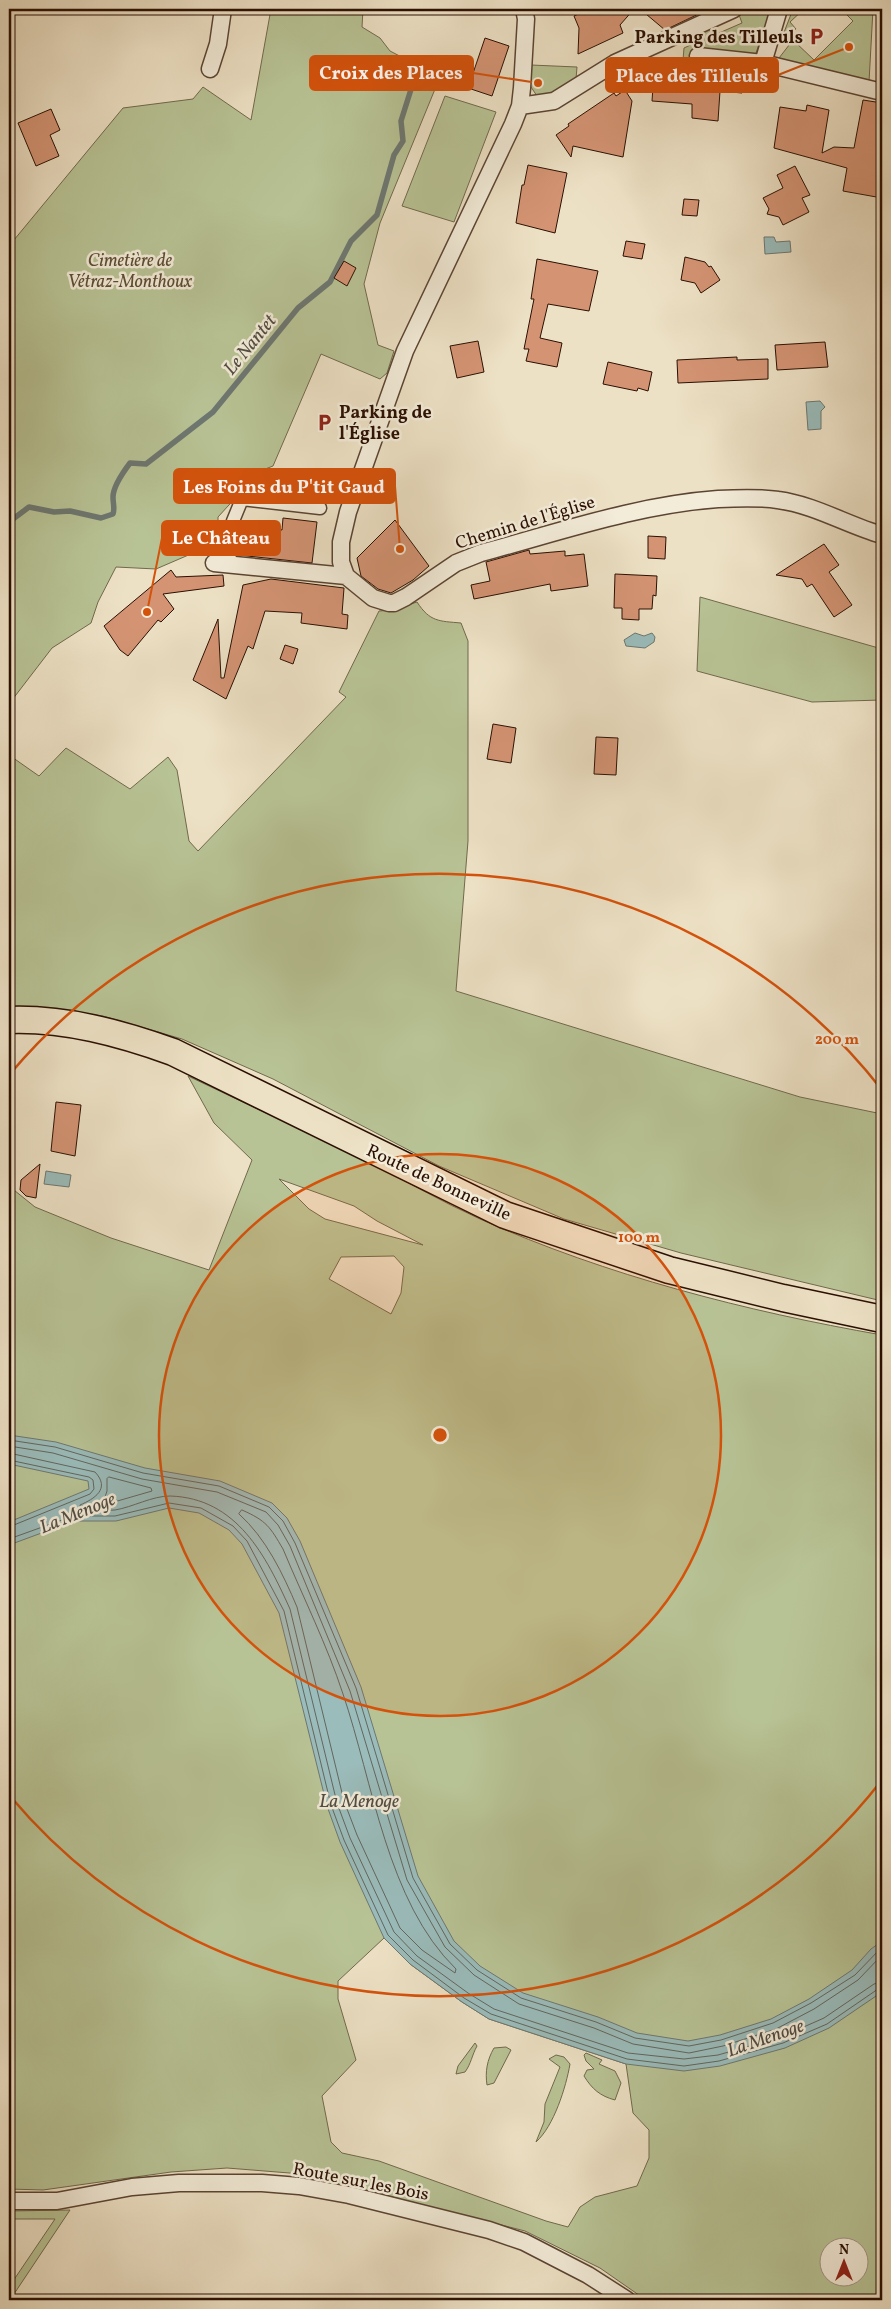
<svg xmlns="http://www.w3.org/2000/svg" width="891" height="2309" font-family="Vollkorn,serif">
	<rect width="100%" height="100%" fill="#ede1c5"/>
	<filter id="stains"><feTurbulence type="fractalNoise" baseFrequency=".004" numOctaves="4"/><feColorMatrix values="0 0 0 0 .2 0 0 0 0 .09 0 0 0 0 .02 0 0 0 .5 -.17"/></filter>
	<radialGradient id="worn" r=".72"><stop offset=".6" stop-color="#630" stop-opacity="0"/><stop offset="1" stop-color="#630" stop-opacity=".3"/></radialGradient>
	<path fill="#b8c395" stroke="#71694c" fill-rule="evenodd" d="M271,9H363L362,27L380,38L390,51L440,77L380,223L364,284L378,345L394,351L387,373L380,379L321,354L273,466L260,471L218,517V533L221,541L156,569L116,567L98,602L91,623L52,648L9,704V246L123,108L193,99L203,87L251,120Z
		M746,9H771L755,56L694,62L683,60L684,48L695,43L692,36L715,27L719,33L742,23L738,12Z
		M793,9H804L790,22L796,29L787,38L783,35Z
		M845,9H873L869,82L781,61L779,58L793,40L814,60L853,21L843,11Z
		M531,65L577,67L576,79L551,97L537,96L529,84Z
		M445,96L496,112L454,222L402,206Z
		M700,597L882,649V700L812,702L697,671Z
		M417,602C430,622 439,621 461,623L468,641V841L456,991L800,1097L882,1114V1301L681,1253L564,1219L439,1166L273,1079L182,1039L103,1016L62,1010L9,1006V755L39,776L66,748L130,789L168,757L177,770L189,841L198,851L346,697L339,692L379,611L392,610Z
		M188,1076C248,1105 309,1132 369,1162C406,1181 442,1202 480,1219C608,1276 745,1311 882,1335V2300H646L600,2268L525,2231L302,2174L227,2168L171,2172L43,2190L9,2189V1186L35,1207L111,1238L209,1270L252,1160L214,1123ZM279,1179L354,1206L377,1221L423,1245L325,1219L309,1209ZM394,1256L404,1267L401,1293L391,1314L329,1279L341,1257ZM384,1938L410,1964L462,2002L489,2019L626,2064L633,2113L649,2130V2158L637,2186L595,2197L580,2207L568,2227L546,2221L379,2161L342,2153L331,2142L322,2096L356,2060L338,1999V1981ZM828,2246H858V2276H828Z
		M475,2043L477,2046C472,2055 471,2064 465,2072L456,2074L458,2066Z
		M506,2047L511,2050L494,2083L487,2085C485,2072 487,2060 494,2048Z
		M586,2053L602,2060L599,2064L615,2071L621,2083L615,2100C600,2096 592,2089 584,2076L587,2070L594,2069L586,2061L584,2055Z
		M556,2055L564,2057L570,2064C566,2087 554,2126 536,2142L544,2122L545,2104L560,2067L549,2059Z
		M70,2210L10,2300H9V2287L55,2219H9V2211Z"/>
	<path fill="#9abcbb" stroke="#6d7771" d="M764,237H774L776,242L790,241L791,252L765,254Z
		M820,401L825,407L821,411V429L808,430L806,402Z
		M635,633L644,636L652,633L655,637L654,642L645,648L626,646L624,640Z
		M46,1171L71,1175L69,1187L44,1184Z
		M9,1435L56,1442L145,1468L220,1481L272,1503L287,1518L300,1541L361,1687L418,1876L454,1941L480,1966L523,1993L598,2017L637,2033L688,2041L720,2035L771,2019L809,1999L852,1970L871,1949L882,1941V1992L829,2028L785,2048L720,2066L684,2071L626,2064L489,2019L462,2002L410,1964L384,1938L340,1842L327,1806L279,1613L242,1544L229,1530L199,1513L169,1508L116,1521H74L9,1545V1522L89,1489L88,1481L9,1464Z"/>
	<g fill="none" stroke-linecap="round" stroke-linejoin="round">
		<path stroke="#62665e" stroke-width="1" d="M9,1440L55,1447L143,1473L219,1486L269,1507L283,1521L295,1543L356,1688L413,1878L450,1944L477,1970L521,1998L596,2022L635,2038L689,2046L721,2040L773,2023L811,2003L855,1975L882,1947
			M9,1446L53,1453L142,1479L217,1492L266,1512L278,1525L290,1546L350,1691L407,1880L445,1947L474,1975L519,2004L594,2028L633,2044L689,2053L723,2046L776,2029L814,2009L858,1980L882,1955
			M9,1453L95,1472C111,1489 94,1499 80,1505V1509C91,1510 104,1511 115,1510C133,1507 152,1496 170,1496C237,1498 266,1556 290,1609L337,1803L350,1838L394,1932L417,1956L468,1993L494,2009L628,2053L684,2059L718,2055L781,2037L824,2018L874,1984L882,1982
			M9,1460L89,1477L93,1480L94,1489L90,1494L9,1527
			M109,1477L151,1488L152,1491L114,1502H106L104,1500L107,1491V1479Z
			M242,1510C267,1521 270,1527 283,1549C303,1597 327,1645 343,1694C373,1782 387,1902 456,1969L455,1973L422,1950L400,1928L357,1835L344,1801L297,1607C283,1574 266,1538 239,1514Z
			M9,1539L73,1516H115L169,1503L201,1508L233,1526L247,1541L284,1611L331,1805L344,1840L388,1935L413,1960L464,1998L491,2014L627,2059L684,2066L719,2061L783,2043L827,2024L878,1989L882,1988"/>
		<path stroke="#6d7771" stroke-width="5.5" d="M9,522L29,507L54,512L70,511L101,518L113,514C115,508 113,504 113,497C113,487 124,471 130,463L146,464L213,412L298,308L330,282L351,241L377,215L394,155L403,141L401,121L419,64"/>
	</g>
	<path fill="#d49474" stroke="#2a0f02" d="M589,9H634L620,25L623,33L578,54L579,28L574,16Z
		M640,9H709L665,30Z
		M485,38L509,46L492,96L468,88Z
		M655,58L672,61L671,63L746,71L742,93L720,91L718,121L692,118V104L652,101Z
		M625,90L632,101L623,157L573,146L571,157L556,135L569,126L568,124L614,93L616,96Z
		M863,100L882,103V198L843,191L847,168L774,148L780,107L806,111L807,105L829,110L822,153L834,147L854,148Z
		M51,109L60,130L50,135L59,156L36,166L18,123Z
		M528,165L567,173L555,233L516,223L522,185H524Z
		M795,166L810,195L802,198L809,212L783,225L779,217L767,214L769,209L763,198L783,188L777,175Z
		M684,199L699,200L697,216L682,215Z
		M626,241L645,244L642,259L623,256Z
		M685,257L705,262L709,267L711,266L720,280L701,293L695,283L681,280Z
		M537,259L598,271L589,311L548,304L540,338L562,343L557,367L526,361L529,349H524L534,299H531Z
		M344,261L356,268L347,286L334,278Z
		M478,341L484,372L457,378L450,346Z
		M825,342L828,367L777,370L775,345Z
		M737,357V360L768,359V379L678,383L677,360Z
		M608,362L652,372L648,391L638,388L637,391L603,384Z
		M283,518L317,522L312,563L238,555L241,525L282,530Z
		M395,520L429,566L413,580L391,593L378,589L361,576L357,558Z
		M648,536L666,537L665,559L648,558Z
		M824,544L839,565L829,572L852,605L834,617L812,584L807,587L802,579L776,575Z
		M529,550L530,554L565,551V556L584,554L588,586L551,591L550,584L474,599L471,585L490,581L486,562Z
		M171,570L176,577L223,575L224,586L163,594L174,609L161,622L158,620L128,656L120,650L104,626Z
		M615,574L657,576L656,596L653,595L652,609H639V620L622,619V608H614Z
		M271,579L344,588L342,614L348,615L347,629L301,623L302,613L265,611L253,649L248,646L226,699L193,680L218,619L221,678H224L243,585Z
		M285,645L298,649L293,664L280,659Z
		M493,724L516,728L511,763L487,759Z
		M596,737L618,738L616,775L594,774Z
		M56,1102L81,1105L75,1156L51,1151Z
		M40,1164L36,1198L26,1196L20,1190L21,1180Z"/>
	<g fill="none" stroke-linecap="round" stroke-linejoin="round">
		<defs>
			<path id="pedestrian" d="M242,499L261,476L301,478
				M229,563L233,521L242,499L320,508"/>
			<path id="minor" d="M524,9L526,19L522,88L520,106L513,124L405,351L348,512L341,542V562L346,576L373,598L389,603H394L406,597L456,563L481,553C560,532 636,505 718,499C737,498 759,497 778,500C815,505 847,525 882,535
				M779,9L763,63L882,92
				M698,56L763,63
				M210,69L218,44L223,9
				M520,106L554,101L615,63L734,9
				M214,563L346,576
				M9,2201H57L132,2187L179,2183H262L299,2186L349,2195L489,2230L524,2242L588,2275L627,2300"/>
			<path id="primary" d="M9,1020C65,1018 120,1033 173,1052L505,1215L669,1270L783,1298L882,1319"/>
		</defs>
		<use href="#pedestrian" stroke="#5b4433" stroke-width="15"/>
		<use href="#minor" stroke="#5b4433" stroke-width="19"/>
		<use href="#primary" stroke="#2a0f02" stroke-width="29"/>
		<use href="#pedestrian" stroke="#f3ecd9" stroke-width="12"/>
		<use href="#minor" stroke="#f3ecd9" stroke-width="16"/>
		<use href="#primary" stroke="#ede1c5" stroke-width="26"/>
	</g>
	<circle cx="440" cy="1435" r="281" fill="#d5520b" fill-opacity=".12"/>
	<g fill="none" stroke="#d5520b" stroke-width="2.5">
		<circle cx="440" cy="1435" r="281"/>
		<path d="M882 1780A561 561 0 0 1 10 1796M10 1074A561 561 0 0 1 882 1090"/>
	</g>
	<defs>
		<symbol id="parking-bare" viewBox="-9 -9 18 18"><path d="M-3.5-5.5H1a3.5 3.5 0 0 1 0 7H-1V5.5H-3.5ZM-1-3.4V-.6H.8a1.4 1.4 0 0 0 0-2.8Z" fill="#8f2418" stroke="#f3ecd9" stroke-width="2.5" paint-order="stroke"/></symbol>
	</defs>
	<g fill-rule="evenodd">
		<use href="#parking-bare" x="804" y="24" width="25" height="25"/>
		<use href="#parking-bare" x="312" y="410" width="25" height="25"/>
	</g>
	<g text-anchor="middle" stroke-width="5" stroke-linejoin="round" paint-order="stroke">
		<g font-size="18" font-weight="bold" fill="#2a0f02" stroke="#f3ecd9" text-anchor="end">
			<text x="803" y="43">Parking des Tilleuls</text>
			<text x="339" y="418" text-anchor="start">Parking de<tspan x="339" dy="21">l'Église</tspan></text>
		</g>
		<g font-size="18" font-style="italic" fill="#5c4e35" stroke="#f3ecd9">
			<text x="130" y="266">Cimetière de<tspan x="130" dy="21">Vétraz-Monthoux</tspan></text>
		</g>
		<g font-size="18" fill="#2a0f02" stroke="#f3ecd9">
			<text transform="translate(525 522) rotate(-17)" y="6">Chemin de l'Église</text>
			<text transform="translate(439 1182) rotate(25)" y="6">Route de Bonneville</text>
			<text transform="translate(361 2181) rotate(11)" y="6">Route sur les Bois</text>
		</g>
		<g font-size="19" font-style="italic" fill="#514c43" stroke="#f3ecd9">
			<text transform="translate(249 344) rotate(-51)" y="7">Le Nantet</text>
			<text transform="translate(77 1512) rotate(-22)" y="7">La Menoge</text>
			<text x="359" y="1807">La Menoge</text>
			<text transform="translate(765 2037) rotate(-19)" y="7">La Menoge</text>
		</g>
	</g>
	<circle cx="440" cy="1435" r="8" fill="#d5520b" stroke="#f3ecd9" stroke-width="2.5"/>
	<g font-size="15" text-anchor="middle" font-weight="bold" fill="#d5520b" stroke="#f3ecd9" stroke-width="5" stroke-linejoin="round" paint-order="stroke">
		<text x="837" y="1044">200 m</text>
		<text x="639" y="1242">100 m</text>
	</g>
	<path fill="none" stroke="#d5520b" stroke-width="2" d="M538 83L473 73M849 47L778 75M400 549L395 486M147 612L162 538"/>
	<g fill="#d5520b" stroke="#f3ecd9" stroke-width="2">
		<circle cx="538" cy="83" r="5"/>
		<circle cx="849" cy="47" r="5"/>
		<circle cx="400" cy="549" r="5"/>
		<circle cx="147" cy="612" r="5"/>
	</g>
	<g fill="#d5520b" stroke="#d5520b" stroke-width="2">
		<rect x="310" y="56" width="163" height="34" rx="5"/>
		<rect x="606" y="58" width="172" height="34" rx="5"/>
		<rect x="174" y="469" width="221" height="34" rx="5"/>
		<rect x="162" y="521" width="118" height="34" rx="5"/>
	</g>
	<g font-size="19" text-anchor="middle" font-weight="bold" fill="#fff">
		<text x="391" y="79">Croix des Places</text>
		<text x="692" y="82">Place des Tilleuls</text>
		<text x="284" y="493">Les Foins du P'tit Gaud</text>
		<text x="221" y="544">Le Château</text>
	</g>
	<rect width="891" height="2309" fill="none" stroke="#ede1c5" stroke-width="30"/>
	<rect x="10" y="10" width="871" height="2289" fill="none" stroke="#2a0f02" stroke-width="2.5"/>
	<rect x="15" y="15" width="861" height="2279" fill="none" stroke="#2a0f02"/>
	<g transform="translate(844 2262)"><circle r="24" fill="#f3ecd9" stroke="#a39483"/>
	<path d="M0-4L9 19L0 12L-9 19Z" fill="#8f2418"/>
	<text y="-8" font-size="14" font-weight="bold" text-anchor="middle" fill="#2a0f02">N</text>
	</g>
	<rect width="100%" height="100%" filter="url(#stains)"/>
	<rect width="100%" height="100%" fill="url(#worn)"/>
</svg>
